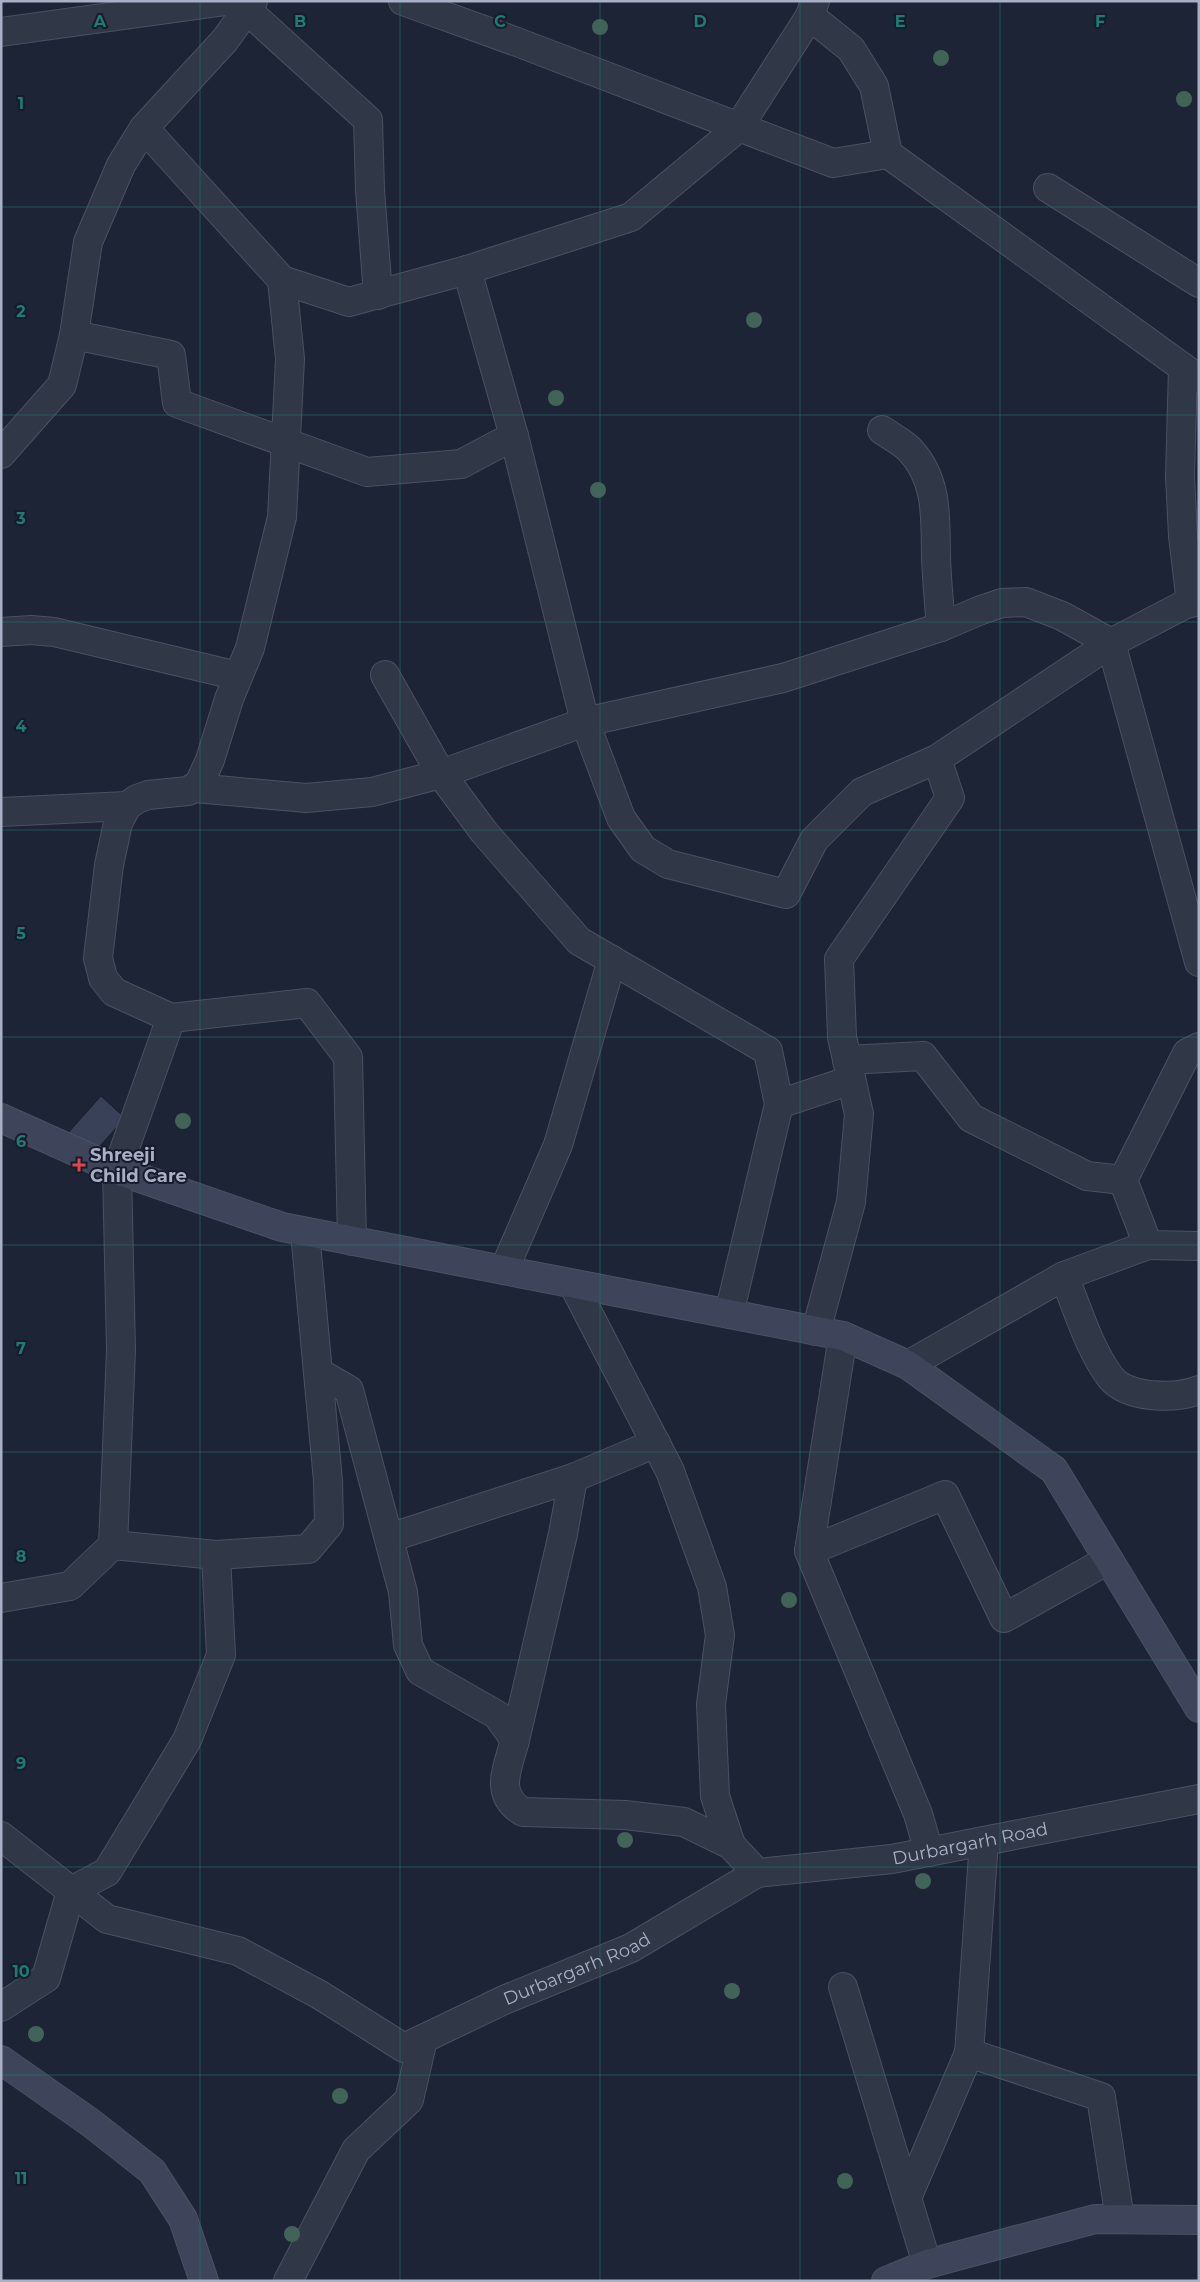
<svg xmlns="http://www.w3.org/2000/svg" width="1200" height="2282" font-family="Montserrat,sans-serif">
	<rect width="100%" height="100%" fill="#1d2436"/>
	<path fill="#384158" stroke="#181e2d" d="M101,1096L125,1118L91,1156L67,1134Z"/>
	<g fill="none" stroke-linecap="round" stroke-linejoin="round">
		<defs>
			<g id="street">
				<path d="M403,1L517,42L833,163L888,154"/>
				<path d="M247,10L368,120L370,190L378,295"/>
				<path d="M810,16L851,49L874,86L888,154L1199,379"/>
				<path d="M1,32L226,1"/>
				<path d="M144,128L282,280L349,302L467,270L631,217L738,128L810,16L815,1"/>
				<path d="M1048,188L1199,283"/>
				<path d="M467,270L514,436L585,722L621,818L643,849L668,864L786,894L814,840L862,792L937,759L1111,643L1199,597"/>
				<path d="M74,335L171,355L177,403L367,472L461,464L514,436"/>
				<path d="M1183,368L1180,476L1183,536L1191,603"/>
				<path d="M882,430C890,436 903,442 910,450C939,481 935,519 936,558C937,581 939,604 941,627"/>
				<path d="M1,454L62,385L74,335L88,242L121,165L144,128L225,40L253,1"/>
				<path d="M1,632L31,630L54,632L238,676"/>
				<path d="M385,675L441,774L484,832L579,941L768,1051L779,1104L729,1314"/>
				<path d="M195,788L306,798L372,792L441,774L585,722L783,678L941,627L981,610L1002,603L1026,602L1062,616L1111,643L1199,962"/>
				<path d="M1,812L127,806"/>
				<path d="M171,1018L307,1003L348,1057L352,1241"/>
				<path d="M847,1060L923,1056L971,1118L1087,1176L1123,1180L1148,1245L1199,1246"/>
				<path d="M779,1104L851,1080"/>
				<path d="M1123,1180L1187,1053L1199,1047"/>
				<path d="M504,1270L558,1145L612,960"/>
				<path d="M1064,1276C1078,1310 1089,1349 1111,1378C1129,1399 1176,1399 1199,1390"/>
				<path d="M573,1284L670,1471L712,1587L720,1635L711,1704L715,1796L731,1845"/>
				<path d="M816,1331L851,1202L859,1114L842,1037L839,959L950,798L937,759"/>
				<path d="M843,1336L809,1551L918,1814L929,1852"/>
				<path d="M908,1365L1064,1276L1148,1245"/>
				<path d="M318,1372L349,1390L403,1592L408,1645L420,1671L497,1715L515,1740C508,1768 493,1794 523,1812L625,1815L684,1822L731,1845L757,1873"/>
				<path d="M389,1538L573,1478L656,1443"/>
				<path d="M113,1545L216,1555L308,1549L329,1524L328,1481L305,1232"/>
				<path d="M809,1551L945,1495L1004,1618L1108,1560"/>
				<path d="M1,1598L70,1586L113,1545L121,1350L117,1170L171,1018L114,992L103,978L98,958L109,865L118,823L127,806L137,799L148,795L188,791L199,784L210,760L229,699L250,648L282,517L290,359L282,280"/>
				<path d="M515,1740L563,1534L573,1478"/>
				<path id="s1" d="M1,1836L107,1919L238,1951L320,1995L404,2048L504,2000L631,1948L757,1873L892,1859L1199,1799"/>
				<path d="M984,1841L969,2053L1101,2097L1120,2219"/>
				<path d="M843,1987L927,2264"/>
				<path d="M1,2007L46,1978L71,1891L107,1872L187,1740L221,1655L216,1555"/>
				<path d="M907,2198L969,2053"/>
				<path d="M288,2281L356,2150L409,2100L423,2039"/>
			</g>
			<path id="secondary" d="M1,1118L117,1170L282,1227L843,1336L908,1365L1054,1470L1199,1708
				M1,2060L91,2123L152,2171L183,2219L204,2281
				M886,2281L927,2264L1095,2219L1199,2220"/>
		</defs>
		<use href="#street" stroke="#4b5162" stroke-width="30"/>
		<use href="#secondary" stroke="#4b5162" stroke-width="30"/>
		<use href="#street" stroke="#303747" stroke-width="28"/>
		<use href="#secondary" stroke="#3e455a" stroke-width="28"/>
	</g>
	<g fill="#426358">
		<circle cx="600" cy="27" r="8"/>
		<circle cx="941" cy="58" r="8"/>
		<circle cx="1184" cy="99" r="8"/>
		<circle cx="754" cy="320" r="8"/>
		<circle cx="556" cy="398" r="8"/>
		<circle cx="598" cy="490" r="8"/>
		<circle cx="183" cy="1121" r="8"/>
		<circle cx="789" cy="1600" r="8"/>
		<circle cx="625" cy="1840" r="8"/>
		<circle cx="923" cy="1881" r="8"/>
		<circle cx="732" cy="1991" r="8"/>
		<circle cx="36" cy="2034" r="8"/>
		<circle cx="340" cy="2096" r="8"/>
		<circle cx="845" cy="2181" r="8"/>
		<circle cx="292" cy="2234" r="8"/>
	</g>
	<path fill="none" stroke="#1e7c77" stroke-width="1" stroke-opacity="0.55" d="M200,1V2281M400,1V2281M600,1V2281M800,1V2281M1000,1V2281M1,207H1199M1,415H1199M1,622H1199M1,830H1199M1,1037H1199M1,1245H1199M1,1452H1199M1,1660H1199M1,1867H1199M1,2075H1199"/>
	<path fill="#e0444e" stroke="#161c2b" stroke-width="2" d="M76.5 1157.5h5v5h5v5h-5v5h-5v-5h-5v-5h5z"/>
	<g text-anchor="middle" stroke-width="4" stroke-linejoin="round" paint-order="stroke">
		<g font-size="18" font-weight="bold" fill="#a9b0c5" stroke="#161c2b" text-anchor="start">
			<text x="90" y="1161">Shreeji<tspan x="90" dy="21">Child Care</tspan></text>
		</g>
		<g font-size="18" fill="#a9b0c5" stroke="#161c2b">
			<text dy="6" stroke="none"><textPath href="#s1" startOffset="1072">Durbargarh Road</textPath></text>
			<text dy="6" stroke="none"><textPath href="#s1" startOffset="652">Durbargarh Road</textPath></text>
		</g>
	</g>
	<g font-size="16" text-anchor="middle" font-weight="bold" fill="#1e7c77" stroke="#161c2b" stroke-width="4" stroke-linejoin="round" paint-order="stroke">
		<text x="100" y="27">A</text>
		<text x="300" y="27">B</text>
		<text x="500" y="27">C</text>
		<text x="700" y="27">D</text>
		<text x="900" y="27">E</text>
		<text x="1100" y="27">F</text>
		<text x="21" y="109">1</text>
		<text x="21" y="317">2</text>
		<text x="21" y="524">3</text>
		<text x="21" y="732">4</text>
		<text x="21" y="939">5</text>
		<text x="21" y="1147">6</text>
		<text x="21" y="1354">7</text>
		<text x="21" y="1562">8</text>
		<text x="21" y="1769">9</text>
		<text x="21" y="1977">10</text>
		<text x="21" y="2184">11</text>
	</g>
	<rect width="1200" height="2282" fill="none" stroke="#a9b0c5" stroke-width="5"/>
</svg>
